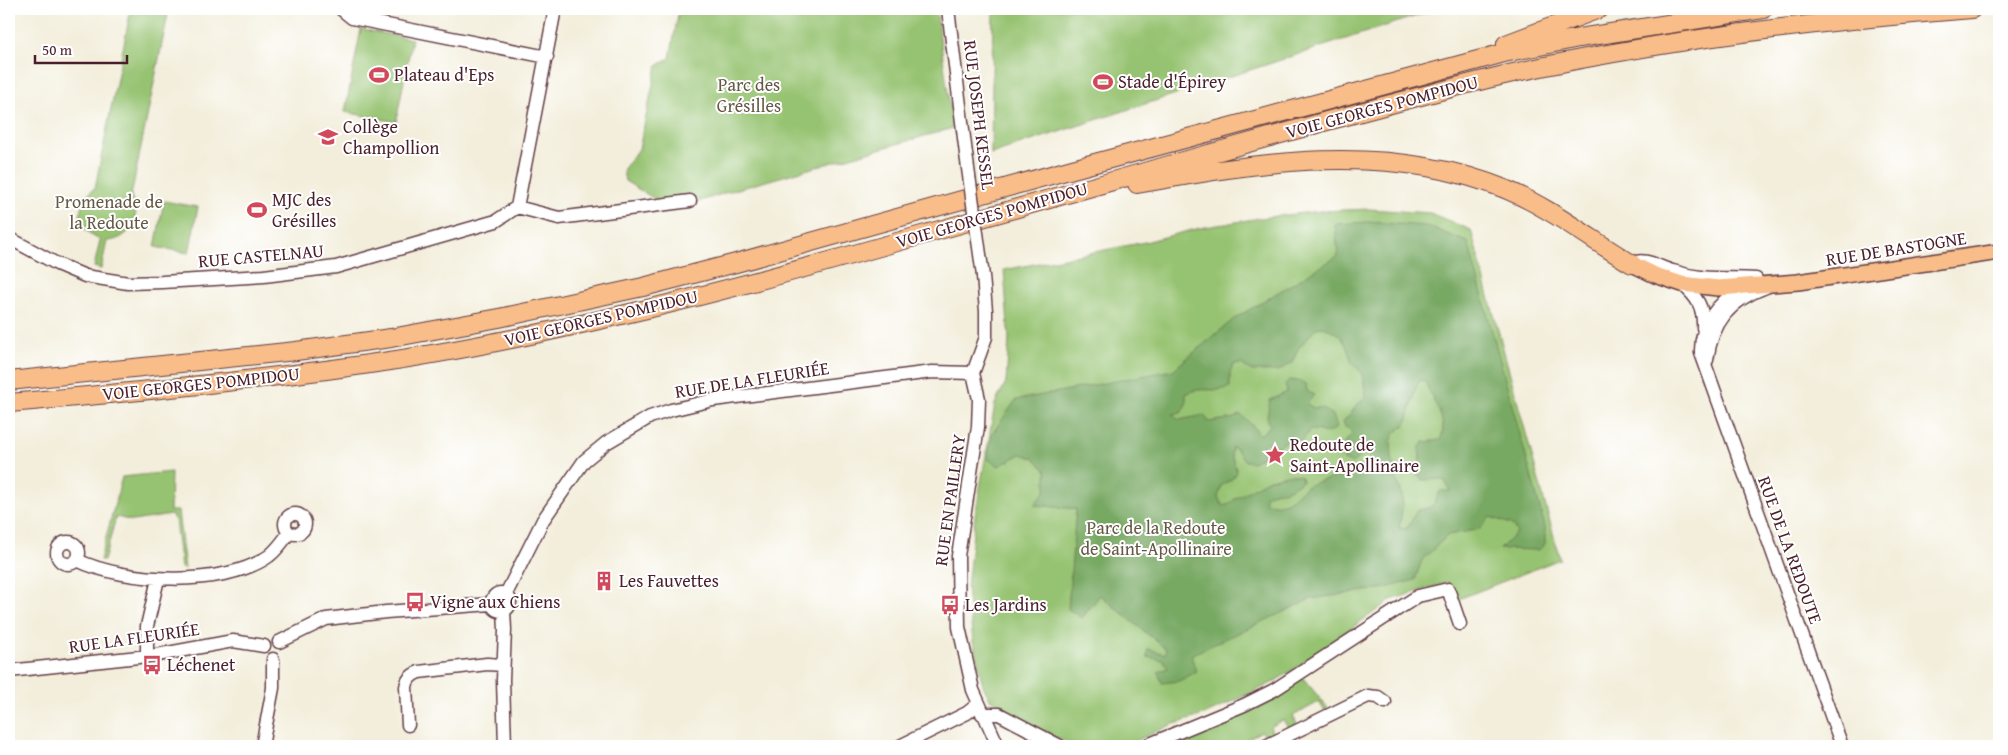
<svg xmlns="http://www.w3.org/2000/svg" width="2008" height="755" font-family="'Gentium Book Plus',serif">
	<rect width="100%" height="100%" fill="#fff"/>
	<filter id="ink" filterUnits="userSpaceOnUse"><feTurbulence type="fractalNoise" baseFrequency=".02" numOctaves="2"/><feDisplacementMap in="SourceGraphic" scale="10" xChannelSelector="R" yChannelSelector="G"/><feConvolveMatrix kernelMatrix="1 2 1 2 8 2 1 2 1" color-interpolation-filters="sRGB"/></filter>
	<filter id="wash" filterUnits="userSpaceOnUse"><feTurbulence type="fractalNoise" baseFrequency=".0096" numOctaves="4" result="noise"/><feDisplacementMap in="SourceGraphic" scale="20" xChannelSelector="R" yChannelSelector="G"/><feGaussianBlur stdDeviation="1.12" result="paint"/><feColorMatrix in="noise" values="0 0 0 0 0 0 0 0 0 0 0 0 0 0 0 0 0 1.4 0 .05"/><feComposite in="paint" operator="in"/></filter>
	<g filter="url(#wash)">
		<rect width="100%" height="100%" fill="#f3eedb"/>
		<path fill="#96c371" stroke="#70714e" d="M131,9H169L131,196C143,217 130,240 107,241L101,269L94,267L100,240C76,230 74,202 95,188Z
			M679,9H936L953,128L731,191L673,210L625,181L623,170L639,149L657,66L670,58Z
			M993,9H1438L991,154Z
			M361,29L412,39L396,122L345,112Z
			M164,201L198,207L189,253L155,247Z
			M1369,209L1430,213L1471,230L1560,559L1456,600L1448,582L1391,600L1299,666L1272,683L1204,715L1171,725L1124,746H1077L1045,733L990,699L983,686L973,641L967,588L975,516L995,404L1006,382L1009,339L1004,270L1145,242L1200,228L1260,218L1321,211Z
			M171,472L170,511H178L185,569L181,568L175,520L171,515L133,521L116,517L104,561L100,560L122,477Z
			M1303,678L1328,708L1324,710L1319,702L1293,716L1297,724L1288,728L1283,720L1270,727L1274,736L1266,739L1262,731L1239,743L1241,746H1158Z"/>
		<path fill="#78a963" stroke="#616447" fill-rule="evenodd" d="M1369,222L1427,226L1468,242L1545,527V544L1539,550L1500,549L1517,532L1511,524L1490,517L1480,529L1448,535L1422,560L1415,580L1386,588L1311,599L1191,655L1196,672L1179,681L1162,683L1158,672L1168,668L1163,660L1147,657L1148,649L1165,654L1166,649L1100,595L1082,618L1068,609L1076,509L1034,505L1046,490V471L1034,458L1021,454L999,466L987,459L992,434L1016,400L1173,370L1234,319L1338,256L1335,224ZM1322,327C1343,332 1347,345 1352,364C1365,372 1364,383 1365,397C1356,404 1352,414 1343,421L1345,427L1350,429L1352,434L1342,446L1344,460L1352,463L1364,453H1369L1370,459C1352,478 1331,476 1310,485C1300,489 1295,499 1284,503C1277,505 1271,504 1265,502V496C1272,491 1279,492 1286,490C1292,488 1298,484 1302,481L1301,476L1291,474L1269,479L1236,498L1229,504L1223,506L1218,498L1221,486L1233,478L1237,472L1231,454L1232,447L1236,449L1245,461L1252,462L1262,457L1263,445L1266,442L1271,447L1280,446L1285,442L1299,445L1310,430C1322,429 1325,438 1337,427L1333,415L1322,408H1314L1307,404L1314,395L1307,391L1306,384L1300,381L1289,380L1285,384L1287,392L1270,400L1267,417L1270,426L1260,435L1254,427L1240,414L1234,418L1209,422L1204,415L1179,420L1172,414L1181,413L1186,404V394C1201,385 1216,394 1230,387V374L1233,365L1241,364L1252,371H1278L1292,363L1298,349L1316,328ZM1420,380L1425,381C1431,399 1450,421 1440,440L1424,442L1419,448L1420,457L1418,476L1422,480L1440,479L1445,481L1450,491H1440C1432,508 1435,506 1416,511L1410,525L1405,529L1399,528L1403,505L1401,490L1398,485L1392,458L1391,441L1395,433L1407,423L1416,387Z"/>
	</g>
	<g filter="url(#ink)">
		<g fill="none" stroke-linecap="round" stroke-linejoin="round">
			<defs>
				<path id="minor" d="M341,9L352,18L547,57
					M948,9L966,154
					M517,207L559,218L690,201
					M9,238L57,264L85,276L128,283L162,282L264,276L336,267L496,221L517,207L555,9
					M1632,264C1644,256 1660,268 1673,271C1703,281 1726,277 1756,279
					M1682,284C1697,297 1704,307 1703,328
					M1745,286C1720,301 1700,322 1701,353L1842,746
					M1707,360C1712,322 1730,300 1766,287
					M973,373L979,399L978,427L958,556L959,627L973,690L998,746
					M973,373L986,337V311L983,276
					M285 524a10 10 0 1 1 20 0a10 10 0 1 1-20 0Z
					M57 553a11 11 0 1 1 22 0a11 11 0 1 1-22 0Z
					M77,560C124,583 224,588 269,556C277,550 283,541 289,533
					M492 602a9 9 0 1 1 18 0a9 9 0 1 1-18 0Z
					M506,594L543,520L584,461L606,443L650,417L671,410L713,400L932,372L973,373
					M504,611L505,630L503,680L505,746
					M279,642L326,619L386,612L491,604
					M147,656V626L158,579
					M9,671L157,655L233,641L264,646
					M982,714H999L1060,746
					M408,725L406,687C407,679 411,675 419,672L487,664L503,665
					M262,746L273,688V659
					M900,746L967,713L978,704
					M1145,746L1244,705L1274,690L1418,596L1448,589L1460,624
					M1266,746L1368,696L1378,697L1385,702"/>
				<path id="major" d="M1632,264L1655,275L1682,284L1718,288L1798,282L1999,252"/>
				<path id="highway" d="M1506,44L1599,9
					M1137,184C1258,162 1387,141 1505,189C1551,208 1590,239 1632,264
					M9,381L296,351L391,338L499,318L643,287L736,263L1069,170L1504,53L1579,38L1763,9
					M9,403C136,392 263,380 390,361C476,348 562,329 647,309C728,290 809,267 890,244C1036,203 1181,161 1327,121C1389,105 1451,87 1513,73C1663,40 1818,21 1972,9"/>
			</defs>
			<use href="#minor" stroke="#633e45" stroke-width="15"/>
			<use href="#major" stroke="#633e45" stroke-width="18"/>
			<use href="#highway" stroke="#633e45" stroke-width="20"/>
			<use href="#minor" stroke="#fff" stroke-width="12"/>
			<use href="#major" stroke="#f8bd88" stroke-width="15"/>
			<use href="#highway" stroke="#f8bd88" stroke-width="18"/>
			<defs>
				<path id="minor-bridge" d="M966,154L983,276"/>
			</defs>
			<use href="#minor-bridge" stroke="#633e45" stroke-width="15" stroke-linecap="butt"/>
			<use href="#minor-bridge" stroke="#fff" stroke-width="12"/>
		</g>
	</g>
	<defs>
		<symbol id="stadium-bare" viewBox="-9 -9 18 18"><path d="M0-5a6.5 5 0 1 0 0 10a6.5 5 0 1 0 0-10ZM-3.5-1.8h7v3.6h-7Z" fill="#d1495b" stroke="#fff" stroke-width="2.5" paint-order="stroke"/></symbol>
		<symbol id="school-bare" viewBox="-9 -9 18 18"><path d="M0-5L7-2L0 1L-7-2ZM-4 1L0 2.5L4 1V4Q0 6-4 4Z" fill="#d1495b" stroke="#fff" stroke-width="2.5" paint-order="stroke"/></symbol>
		<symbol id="sight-bare" viewBox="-9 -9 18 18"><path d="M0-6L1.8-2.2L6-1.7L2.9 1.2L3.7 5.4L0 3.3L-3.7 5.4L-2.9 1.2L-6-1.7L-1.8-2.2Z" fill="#d1495b" stroke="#fff" stroke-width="2.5" paint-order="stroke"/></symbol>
		<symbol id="building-bare" viewBox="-9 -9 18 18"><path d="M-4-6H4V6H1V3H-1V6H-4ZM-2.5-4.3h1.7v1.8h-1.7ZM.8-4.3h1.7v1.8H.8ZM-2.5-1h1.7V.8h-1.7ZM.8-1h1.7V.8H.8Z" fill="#d1495b" stroke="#fff" stroke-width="2.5" paint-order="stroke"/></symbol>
		<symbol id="bus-bare" viewBox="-9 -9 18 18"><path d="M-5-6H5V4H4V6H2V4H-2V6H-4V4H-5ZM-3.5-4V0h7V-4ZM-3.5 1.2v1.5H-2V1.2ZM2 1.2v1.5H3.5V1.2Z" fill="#d1495b" stroke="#fff" stroke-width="2.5" paint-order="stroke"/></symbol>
	</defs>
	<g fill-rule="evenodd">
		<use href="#stadium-bare" x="365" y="61" width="28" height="28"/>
		<use href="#stadium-bare" x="1089" y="68" width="28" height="28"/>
		<use href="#school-bare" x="314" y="123" width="28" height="28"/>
		<use href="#stadium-bare" x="243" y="196" width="28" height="28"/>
		<use href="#sight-bare" x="1261" y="441" width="28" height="28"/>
		<use href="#building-bare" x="590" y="567" width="28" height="28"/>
		<use href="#bus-bare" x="401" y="588" width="28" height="28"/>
		<use href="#bus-bare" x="936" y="591" width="28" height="28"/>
		<use href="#bus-bare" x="138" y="651" width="28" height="28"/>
	</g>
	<g text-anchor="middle" stroke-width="4" stroke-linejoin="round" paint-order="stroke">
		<g font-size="18" fill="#4a1f2b" stroke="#fff" text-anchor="start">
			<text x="394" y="81">Plateau d'Eps</text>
			<text x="1118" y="88">Stade d'Épirey</text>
			<text x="343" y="133">Collège<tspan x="343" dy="21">Champollion</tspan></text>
			<text x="272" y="206">MJC des<tspan x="272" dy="21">Grésilles</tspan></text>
			<text x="1290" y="451">Redoute de<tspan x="1290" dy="21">Saint-Apollinaire</tspan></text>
			<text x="619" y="587">Les Fauvettes</text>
			<text x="430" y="608">Vigne aux Chiens</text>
			<text x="965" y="611">Les Jardins</text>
			<text x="167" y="671">Léchenet</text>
		</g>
		<g font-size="18" fill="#655844" stroke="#fff">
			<text x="749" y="91">Parc des<tspan x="749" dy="21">Grésilles</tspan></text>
			<text x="109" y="208">Promenade de<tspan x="109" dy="21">la Redoute</tspan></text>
			<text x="1156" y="534">Parc de la Redoute<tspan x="1156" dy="21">de Saint-Apollinaire</tspan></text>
		</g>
		<g font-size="18" fill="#4a1f2b" stroke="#fff">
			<text transform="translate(1382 107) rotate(-15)" y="6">VOIE GEORGES POMPIDOU</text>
			<text transform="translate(979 115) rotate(83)" y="6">RUE JOSEPH KESSEL</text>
			<text transform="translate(992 215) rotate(-16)" y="6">VOIE GEORGES POMPIDOU</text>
			<text transform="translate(1896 249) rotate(-9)" y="6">RUE DE BASTOGNE</text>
			<text transform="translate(261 256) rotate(-5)" y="6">RUE CASTELNAU</text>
			<text transform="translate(601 318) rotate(-13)" y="6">VOIE GEORGES POMPIDOU</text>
			<text transform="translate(752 380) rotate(-9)" y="6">RUE DE LA FLEURIÉE</text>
			<text transform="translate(201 384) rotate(-6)" y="6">VOIE GEORGES POMPIDOU</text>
			<text transform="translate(950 500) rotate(-82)" y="6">RUE EN PAILLERY</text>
			<text transform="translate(1790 550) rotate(70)" y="6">RUE DE LA REDOUTE</text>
			<text transform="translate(134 638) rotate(-8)" y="6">RUE LA FLEURIÉE</text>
		</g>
	</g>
	<rect width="2008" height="755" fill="none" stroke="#fff" stroke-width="30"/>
	<path d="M35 55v8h92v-8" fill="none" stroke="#4a1f2b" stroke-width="2.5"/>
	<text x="42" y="55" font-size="15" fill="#4a1f2b" stroke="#ffffff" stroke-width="4" paint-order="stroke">50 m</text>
</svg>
